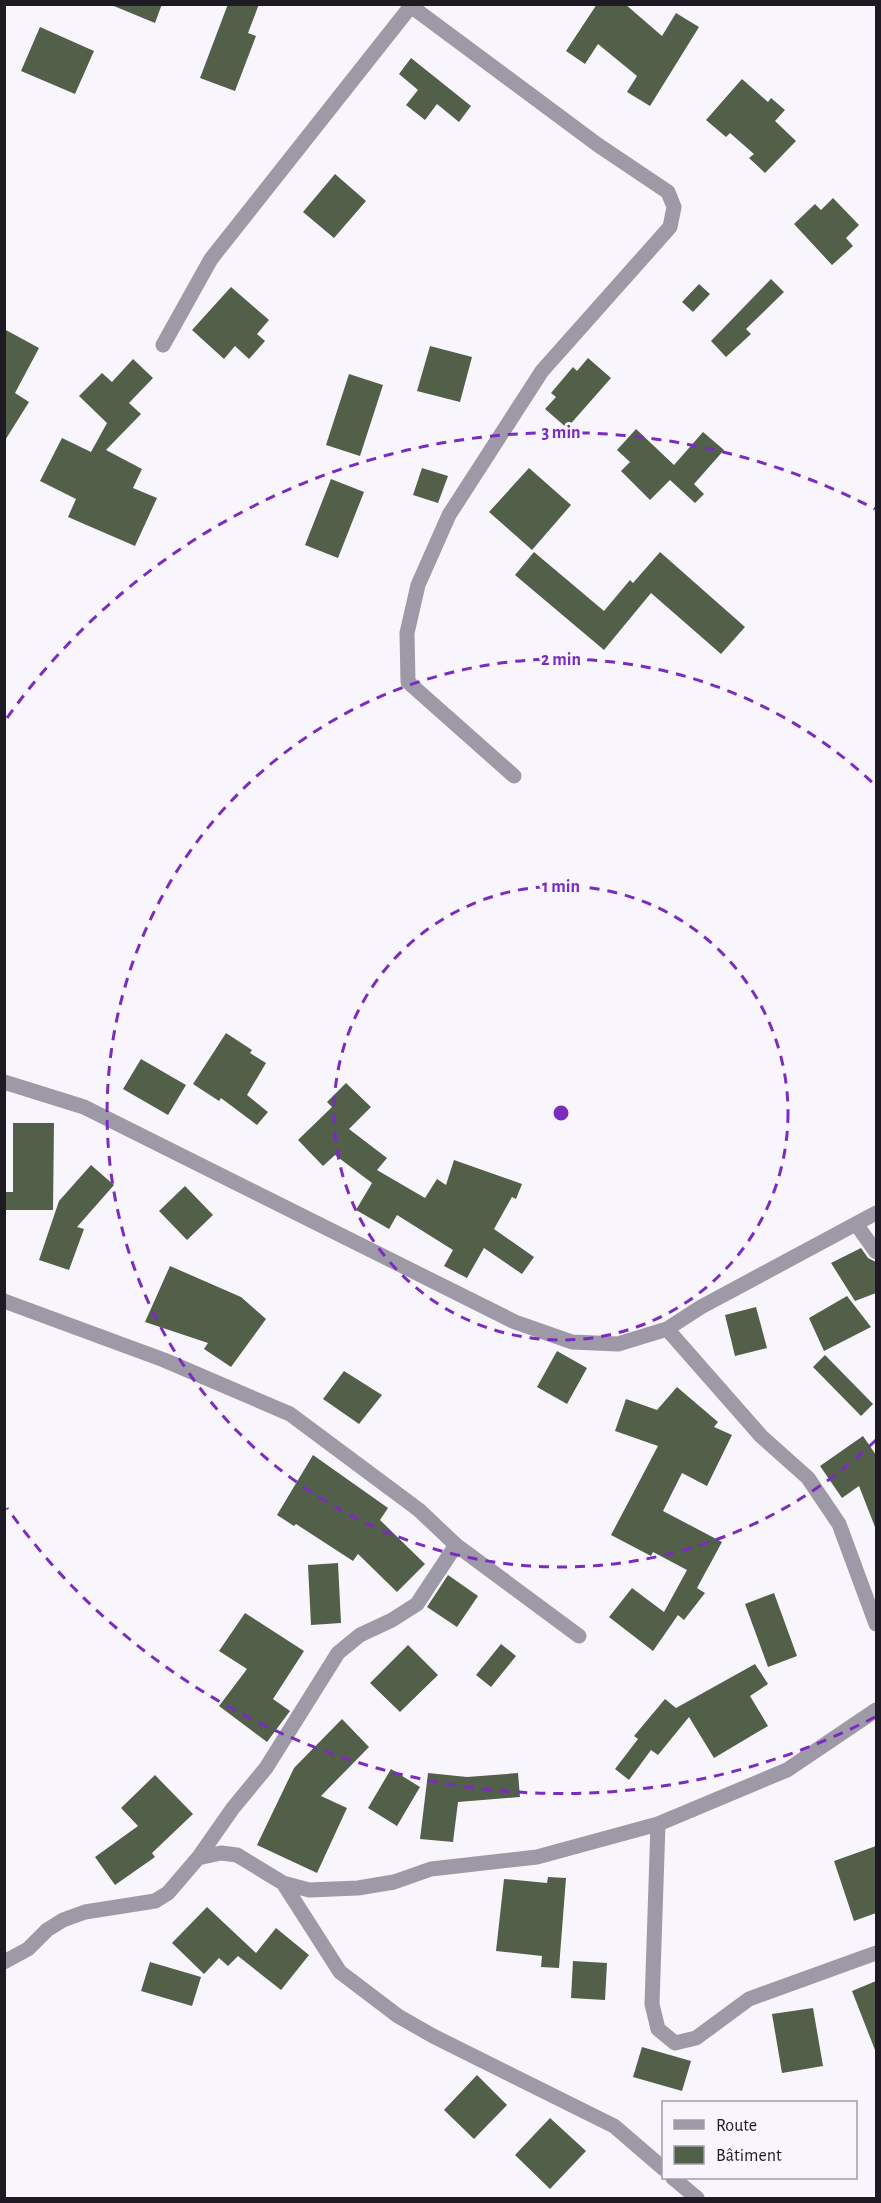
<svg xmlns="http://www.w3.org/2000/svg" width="881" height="2203" font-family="'Alegreya Sans',sans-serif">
	<rect width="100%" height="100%" fill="#f8f6fc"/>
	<path fill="#526049" d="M109,4H162L155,23Z
		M228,4H259L248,33L256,36L235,91L200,78Z
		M597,4H625L662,36L676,13L699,27L650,106L627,92L637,76L598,44L585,64L566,51Z
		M40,27L94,51L75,94L21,71Z
		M411,58L471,106L459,122L437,104L425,120L406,105L418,90L399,74Z
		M742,79L768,102L771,98L785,110L775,121L796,141L765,173L749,158L754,154L730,133L726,137L706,120Z
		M335,174L366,201L334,238L303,212Z
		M833,198L859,225L846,238L853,246L832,265L794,224L815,204L821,210Z
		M771,279L784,292L746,329L751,334L726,357L711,341Z
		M699,284L710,294L693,312L682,302Z
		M231,287L269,320L257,334L265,341L249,359L235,346L224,359L192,330Z
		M4,329L39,348L15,393L29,402L4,442Z
		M430,346L472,357L460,402L417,391Z
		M588,358L611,378L567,428L545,409L556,397L551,393L573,367L577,371Z
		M133,359L153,378L129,403L141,414L106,450L142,469L133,488L157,498L135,546L68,517L76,499L40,481L62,438L91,452L107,423L79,396L102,373L112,382Z
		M349,374L383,385L360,456L326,445Z
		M636,429L674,465L703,432L724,450L694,484L704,494L695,503L670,480L650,500L621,471L630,462L617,450Z
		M422,468L448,476L438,503L413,495Z
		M529,468L571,505L532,550L489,512Z
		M331,479L364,492L338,558L305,545Z
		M534,552L604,611L630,580L633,583L660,552L745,627L721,654L651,593L604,650L515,575Z
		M226,1033L252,1050L250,1053L266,1063L247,1095L268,1112L257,1125L221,1098L219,1101L193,1084Z
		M141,1059L186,1085L168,1115L123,1089Z
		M346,1083L371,1107L349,1129L387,1158L377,1170L425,1198L437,1179L446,1185L454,1160L522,1184L516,1199L512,1197L494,1229L534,1257L522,1274L484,1248L467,1278L444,1266L453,1250L397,1215L389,1229L356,1210L372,1183L335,1155L323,1166L298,1140L332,1107L327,1102Z
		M13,1123H54L53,1210H4V1192H13Z
		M91,1165L114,1185L77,1227L84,1229L69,1270L39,1260L59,1201Z
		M185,1186L213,1215L187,1240L159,1211Z
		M861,1248L868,1258L876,1262V1293L855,1301L831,1263Z
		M170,1266L241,1297L266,1319L231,1367L204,1349L208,1343L145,1322Z
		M847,1296L871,1327L824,1351L809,1318Z
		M756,1307L767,1348L735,1356L725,1315Z
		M557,1351L587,1368L567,1404L537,1387Z
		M825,1355L873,1404L861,1416L813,1367Z
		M344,1371L382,1395L359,1424L323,1399Z
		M677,1387L718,1422L714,1427L732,1435L707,1486L682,1473L663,1511L722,1542L697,1588L705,1593L684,1620L678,1615L653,1651L609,1617L632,1588L664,1612L687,1570L653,1552L651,1556L611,1535L658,1446L615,1431L626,1399L657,1410Z
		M863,1436L876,1455L875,1527L859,1486L842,1498L820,1466Z
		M313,1455L388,1508L380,1520L425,1564L397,1592L358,1554L353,1561L296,1524L294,1526L277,1515Z
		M338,1563L341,1623L311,1625L308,1565Z
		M448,1575L478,1596L457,1627L427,1607Z
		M774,1593L797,1656L768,1667L745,1604Z
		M245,1613L304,1651L273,1699L290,1711L267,1742L219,1706L247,1669L219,1651Z
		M501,1644L516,1656L491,1687L476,1675Z
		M408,1645L438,1675L400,1712L370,1683Z
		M755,1664L768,1684L750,1696L768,1726L714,1758L689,1717L658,1755L651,1750L629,1780L615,1769L638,1739L634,1736L665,1699L676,1708Z
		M342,1719L369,1747L321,1796L347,1808L317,1873L257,1845L294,1768Z
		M391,1769L420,1787L397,1826L368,1808Z
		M428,1773L467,1777L518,1773L520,1797L458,1802L453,1842L420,1839Z
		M155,1775L193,1814L152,1853L155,1857L115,1885L95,1857L138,1826L121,1808Z
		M876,1846V1913L854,1921L834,1861Z
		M548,1877L566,1878L559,1968L541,1967L542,1956L496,1951L504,1879L547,1883Z
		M207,1907L256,1953L276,1928L309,1955L281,1990L238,1956L228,1966L219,1958L204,1974L172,1943Z
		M573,1961L607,1963L605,2000L571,1998Z
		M150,1962L201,1977L192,2006L141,1991Z
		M876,1981V2050H875L852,1991Z
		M813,2008L823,2066L782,2073L772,2014Z
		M642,2047L691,2061L682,2091L633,2077Z
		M477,2075L507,2105L474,2139L444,2110Z
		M550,2118L586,2151L550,2189L515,2155Z"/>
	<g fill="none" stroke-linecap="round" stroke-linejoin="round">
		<path stroke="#9d99a6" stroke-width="15" d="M408,4L598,145L668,192L674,207L670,227L542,371L449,515L418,585L407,633L408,682L514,776
			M163,345L211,259L411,6
			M4,1082L84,1107L515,1322L572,1342L618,1344L667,1329L701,1307L876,1213
			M856,1224L876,1252
			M4,1301L164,1360L290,1414L419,1510L456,1545L579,1636
			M667,1329L761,1436L808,1478L839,1524L876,1624
			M658,1824L652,2004L658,2029L675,2043L696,2038L749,1999L876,1953
			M198,1858L221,1853L237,1855L283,1883L309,1890L358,1888L394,1882L431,1869L537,1857L658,1824L787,1770L876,1710
			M283,1883L340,1972L398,2016L433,2036L614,2126L664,2169
			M4,1962L28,1949L47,1930L63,1920L85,1912L155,1901L168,1893L198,1858L233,1808L266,1768L338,1653L360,1635L392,1620L417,1604L456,1545
			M673,2178L697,2198"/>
	</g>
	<g fill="none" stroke="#7b2cbf" stroke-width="3" stroke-dasharray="10 8">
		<circle cx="561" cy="1113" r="227"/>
		<path d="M876 1440A454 454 0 1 1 876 786"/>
		<path d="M875 1717A681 681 0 0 1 7 1508M7 718A681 681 0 0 1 875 509"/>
	</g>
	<circle cx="561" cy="1113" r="9" fill="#7b2cbf" stroke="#f8f6fc" stroke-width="3"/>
	<g font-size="18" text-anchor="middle" font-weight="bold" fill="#7b2cbf" stroke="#f8f6fc" stroke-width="6" stroke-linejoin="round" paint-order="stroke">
		<text x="561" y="438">3 min</text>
		<text x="561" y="665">2 min</text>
		<text x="561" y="892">1 min</text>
	</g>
	<rect width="881" height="2203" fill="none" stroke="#1d1a24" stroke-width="12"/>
	<rect x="662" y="2101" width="195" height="78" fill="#f8f6fc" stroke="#a09ea6" stroke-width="1.5"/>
	<rect x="674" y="2120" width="30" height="9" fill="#9d99a6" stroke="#a09ea6" stroke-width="1.5"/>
	<text x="716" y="2131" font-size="18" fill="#1d1a24">Route</text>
	<rect x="674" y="2146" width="30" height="18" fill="#526049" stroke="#a09ea6" stroke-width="1.5"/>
	<text x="716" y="2161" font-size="18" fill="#1d1a24">Bâtiment</text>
</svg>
